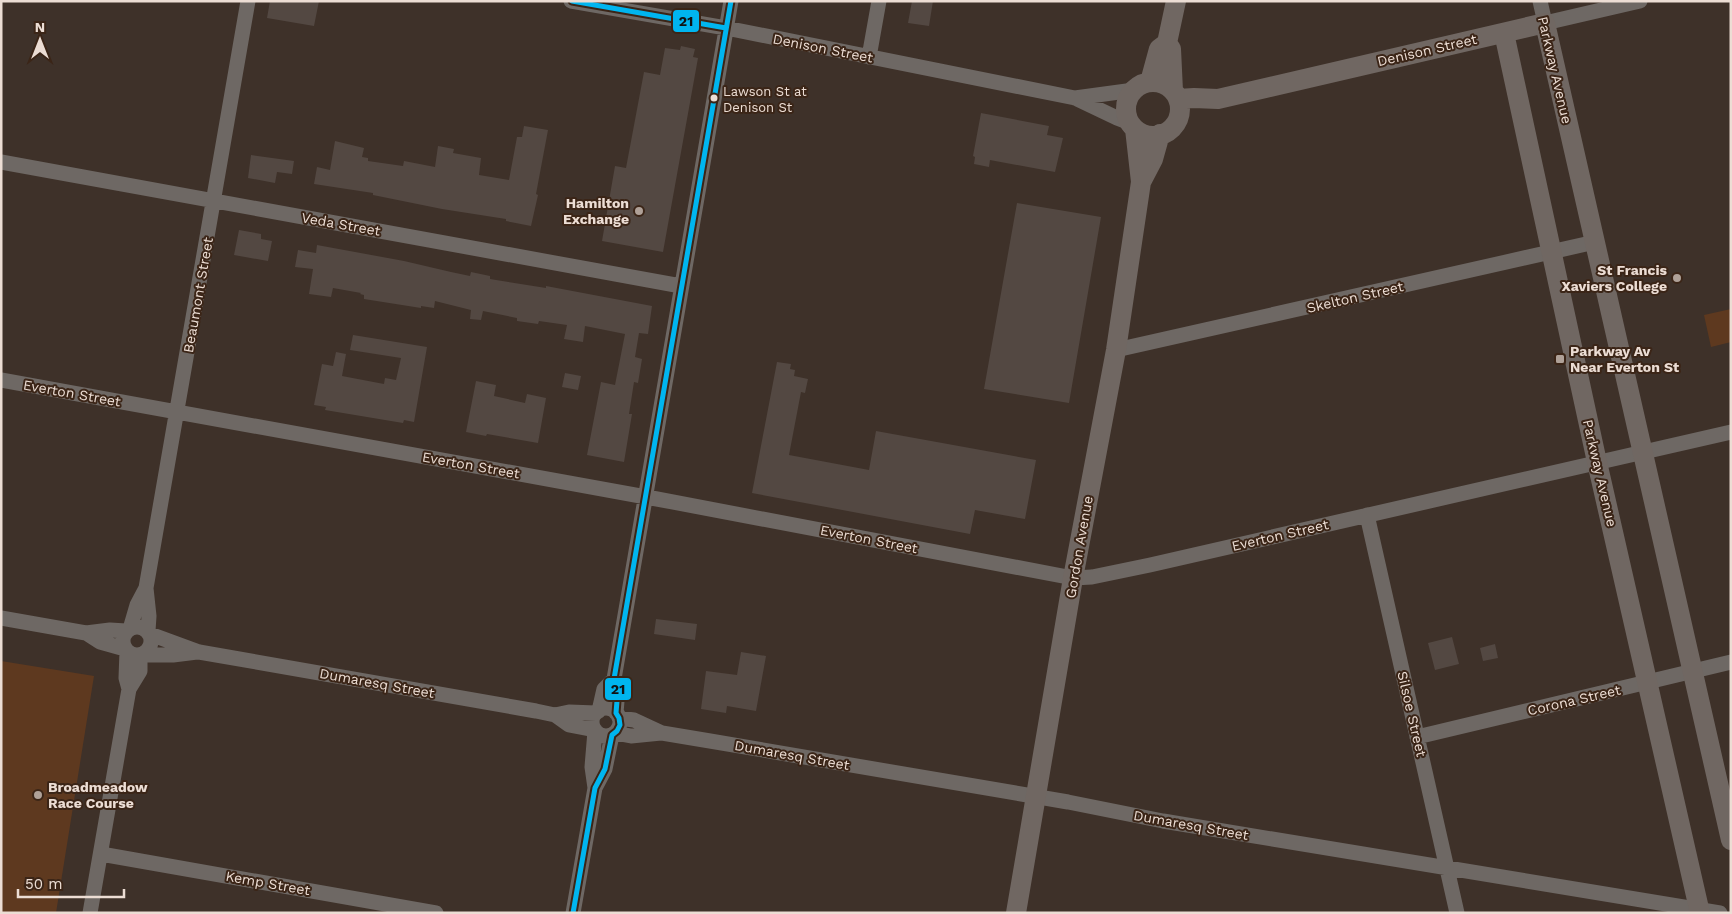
<svg xmlns="http://www.w3.org/2000/svg" width="1732" height="914" font-family="'Work Sans',sans-serif">
	<rect width="100%" height="100%" fill="#3e3129"/>
	<path fill="#5e391f" d="M1731,309V342L1711,347L1704,315Z
		M1,661L94,676L56,913H1Z"/>
	<path fill="#534842" d="M270,1H319L314,26L267,18Z
		M912,1H933L929,26L908,23Z
		M681,46L695,49L693,57L698,58L663,252L602,241L615,166L626,168L644,72L660,75L665,48L680,50Z
		M981,113L1049,126L1047,135L1063,138L1055,172L990,160L989,167L974,164L975,157L973,156Z
		M524,126L548,130L536,194L538,195L531,226L506,221V219L442,209L373,195V193L314,184L317,167L330,170L335,141L364,148L362,157L368,158V161L403,166L404,161L435,167L438,146L454,149L453,153L481,158L479,175L509,180L517,137H522Z
		M251,155L294,161L292,174L277,172L275,183L248,178Z
		M1017,203L1101,217L1069,403L984,389Z
		M239,230L261,234V239L272,241L268,261L234,255Z
		M317,245L404,261L451,272L470,276L471,272L490,276V279L546,288V286L652,306L648,334L639,333L635,357L642,359L638,383L634,382L629,414H632L624,462L587,455L601,382L615,385L625,334L585,326L583,342L564,339L567,325L539,321L538,324L517,321V318L483,311L481,320L470,319L471,310L435,301L434,308L421,306V308L364,299V295L360,294L361,293L333,288L331,297L309,294L313,269L295,267L298,250L316,253Z
		M353,335L427,347L414,422L404,420L403,423L325,410L326,407L314,405L322,364L333,366L336,352L346,354L342,376L384,384L385,378L396,380L401,358L350,350Z
		M777,362L791,364L790,369L795,370L794,376L808,379L805,393L801,392L789,455L869,470L876,431L1036,460L1025,519L975,510L970,534L752,493Z
		M565,373L581,376L578,390L562,387Z
		M476,381L496,385L494,396L525,403L527,394L546,398L538,443L487,434L486,436L466,432Z
		M656,619L697,624L695,640L654,634Z
		M1452,637L1459,664L1435,670L1428,643Z
		M1495,644L1498,658L1483,661L1480,648Z
		M741,652L766,656L756,711L727,706L726,713L701,709L706,671L737,675Z"/>
	<g fill="none" stroke-linecap="round" stroke-linejoin="round">
		<path stroke="#6e6864" stroke-width="15" d="M571,1L726,28L1075,98L1117,118L1130,123
			M1540,1L1545,23L1640,1
			M869,57L879,1
			M1075,98L1134,90
			M1,162L681,286
			M1116,350L1595,242
			M1,380L657,499L1073,578L1092,577L1150,565L1731,432
			M1367,515L1457,913
			M1,618L86,633L110,630L126,631
			M123 641a14 14 0 1 1 28 0a14 14 0 1 1-28 0Z
			M130,629L137,605L146,588
			M148,631L149,616L146,588L248,1
			M86,633L100,642L125,649
			M150,634L199,652L536,711L555,715L569,725L595,730
			M127,651L126,678L129,689
			M142,655H173L197,652
			M592 722a14 14 0 1 1 28 0a14 14 0 1 1-28 0Z
			M599,711L604,689L614,679
			M616,713L618,689L614,679L731,1
			M555,715L569,712L596,713
			M619,718L634,720L662,733L710,741L1068,802L1163,821L1720,913
			M615,733L631,736L661,733
			M1417,737L1731,662
			M595,788L605,769L612,735
			M101,854L436,913
			M90,913L129,689L140,671V655
			M573,913L595,788L592,767L595,731"/>
		<path stroke="#706762" stroke-width="20" d="M1504,33L1597,462L1700,913
			M1150,82L1159,49L1167,43
			M1126 109a27 27 0 1 1 54 0a27 27 0 1 1-54 0Z
			M1173,91L1171,49L1167,43L1176,1
			M1178,99L1194,98L1218,99L1545,23L1731,840
			M1141,182L1153,159L1160,134
			M1016,913L1073,578L1116,350L1141,182L1135,129"/>
		<defs>
			<path id="bus-1" d="M572,1L726,28
				M573,913L595,788L605,769L612,735L617,731L620,725L619,718L616,713L618,689L614,679L731,1"/>
		</defs>
		<use href="#bus-1" stroke="#3b2517" stroke-width="9"/>
		<use href="#bus-1" stroke="#00b5ef" stroke-width="5"/>
	</g>
	<circle fill="#ecddd4" stroke="#3b2517" stroke-width="2" cx="714" cy="98" r="4.5"/>
	<g fill="#afa198" stroke="#3b2517" stroke-width="2">
		<circle cx="639" cy="211" r="5"/>
		<circle cx="1677" cy="278" r="5"/>
		<rect x="1555" y="354" width="10" height="10" rx="2.5"/>
		<circle cx="38" cy="795" r="5"/>
	</g>
	<g text-anchor="middle" stroke-width="4" stroke-linejoin="round" paint-order="stroke">
		<g font-size="13" fill="#ecddd4" stroke="#3b2517" text-anchor="start">
			<text x="723" y="96">Lawson St at<tspan x="723" dy="16">Denison St</tspan></text>
		</g>
		<g font-size="14" fill="#ecddd4" stroke="#3b2517">
			<text transform="translate(823 48) rotate(11)" y="5">Denison Street</text>
			<text transform="translate(1427 50) rotate(-13)" y="5">Denison Street</text>
			<text transform="translate(1555 70) rotate(77)" y="5">Parkway Avenue</text>
			<text transform="translate(341 224) rotate(10)" y="5">Veda Street</text>
			<text transform="translate(198 295) rotate(-80)" y="5">Beaumont Street</text>
			<text transform="translate(1355 297) rotate(-13)" y="5">Skelton Street</text>
			<text transform="translate(72 393) rotate(10)" y="5">Everton Street</text>
			<text transform="translate(471 465) rotate(10)" y="5">Everton Street</text>
			<text transform="translate(1600 473) rotate(77)" y="5">Parkway Avenue</text>
			<text transform="translate(1280 535) rotate(-13)" y="5">Everton Street</text>
			<text transform="translate(869 539) rotate(11)" y="5">Everton Street</text>
			<text transform="translate(1079 547) rotate(-80)" y="5">Gordon Avenue</text>
			<text transform="translate(377 683) rotate(10)" y="5">Dumaresq Street</text>
			<text transform="translate(1574 700) rotate(-13)" y="5">Corona Street</text>
			<text transform="translate(1412 714) rotate(77)" y="5">Silsoe Street</text>
			<text transform="translate(792 755) rotate(10)" y="5">Dumaresq Street</text>
			<text transform="translate(1191 825) rotate(10)" y="5">Dumaresq Street</text>
			<text transform="translate(268 883) rotate(10)" y="5">Kemp Street</text>
		</g>
		<g font-size="14" font-weight="bold" fill="#ecddd4" stroke="#3b2517" text-anchor="end">
			<text x="629" y="208">Hamilton<tspan x="629" dy="16">Exchange</tspan></text>
			<text x="1667" y="275">St Francis<tspan x="1667" dy="16">Xaviers College</tspan></text>
			<text x="1570" y="356" text-anchor="start">Parkway Av<tspan x="1570" dy="16">Near Everton St</tspan></text>
			<text x="48" y="792" text-anchor="start">Broadmeadow<tspan x="48" dy="16">Race Course</tspan></text>
		</g>
	</g>
	<g stroke="#3b2517" stroke-width="2">
		<rect x="672" y="9" width="28" height="24" rx="5" fill="#00b5ef"/>
		<rect x="604" y="677" width="28" height="24" rx="5" fill="#00b5ef"/>
	</g>
	<g font-size="14" text-anchor="middle" font-weight="bold" fill="#111">
		<text x="686" y="26">21</text>
		<text x="618" y="694">21</text>
	</g>
	<rect width="1732" height="914" fill="none" stroke="#ecddd4" stroke-width="5"/>
	<g transform="translate(40 40)" stroke="#3b2517" stroke-width="4" paint-order="stroke">
	<path d="M0-4L9 19L0 12L-9 19Z" fill="#ecddd4"/>
	<text y="-8" font-size="14" font-weight="bold" text-anchor="middle" fill="#ecddd4">N</text>
	</g>
	<path d="M18 889v8h106v-8" fill="none" stroke="#ecddd4" stroke-width="2.5"/>
	<text x="25" y="889" font-size="15" fill="#ecddd4" stroke="#3b2517" stroke-width="4" paint-order="stroke">50 m</text>
</svg>
